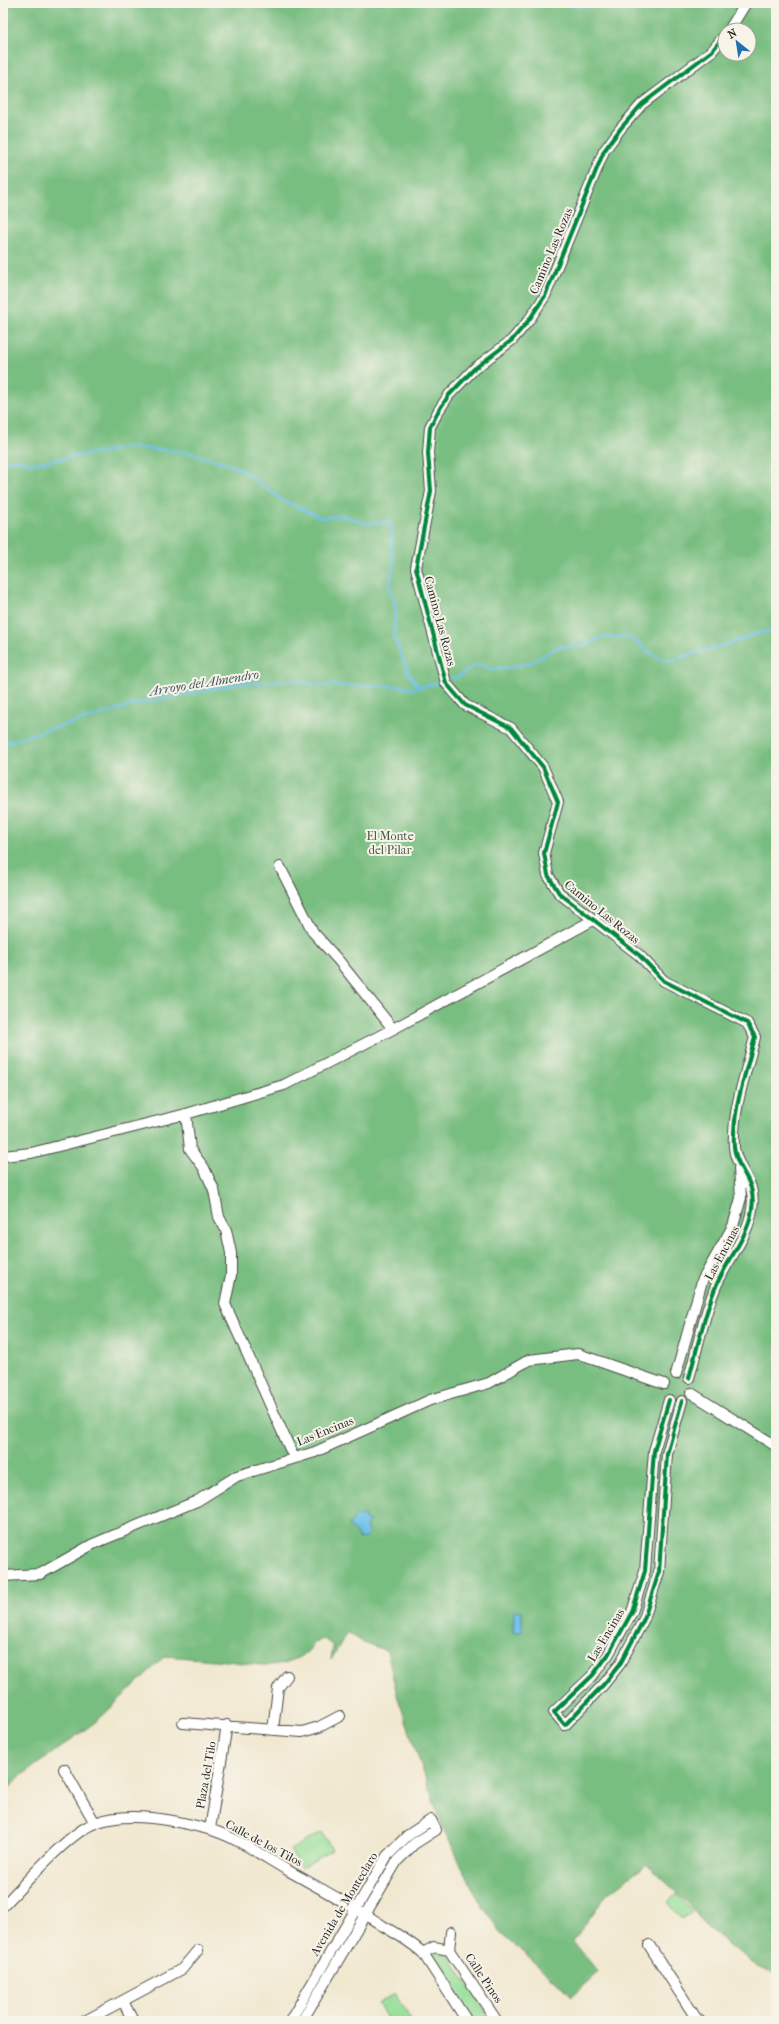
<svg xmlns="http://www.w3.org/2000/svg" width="779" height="2024" font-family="'IM FELL French Canon',serif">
	<rect width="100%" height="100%" fill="#f7f3e8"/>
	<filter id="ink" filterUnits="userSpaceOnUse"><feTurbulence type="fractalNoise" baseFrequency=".025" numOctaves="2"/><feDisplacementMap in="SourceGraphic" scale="8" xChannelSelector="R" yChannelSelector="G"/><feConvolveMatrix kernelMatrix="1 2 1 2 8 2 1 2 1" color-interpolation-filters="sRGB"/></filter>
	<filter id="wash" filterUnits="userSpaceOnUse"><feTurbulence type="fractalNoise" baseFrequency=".012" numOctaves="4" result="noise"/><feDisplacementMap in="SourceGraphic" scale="16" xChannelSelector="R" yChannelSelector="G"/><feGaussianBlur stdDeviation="0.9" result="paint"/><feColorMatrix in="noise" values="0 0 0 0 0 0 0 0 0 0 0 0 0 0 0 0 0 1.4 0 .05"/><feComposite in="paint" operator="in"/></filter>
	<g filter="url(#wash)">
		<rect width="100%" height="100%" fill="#f1e8d0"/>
		<path fill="#97df99" stroke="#618562" d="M322,1832L332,1850L301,1868L290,1850Z
			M677,1894L692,1911L682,1919L668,1902Z
			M434,1951L449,1956L492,2021H472L428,1955Z
			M394,1993L412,2021H389L378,2004Z"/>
		<path fill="#79be81" stroke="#527456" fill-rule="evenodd" d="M3,3H776V1974L754,1964L704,1925L690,1905L647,1864L607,1894L573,1941L598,1972L572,1996L500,1932L479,1901L442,1826L397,1695L387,1651L363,1642L347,1632L331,1660L333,1646L324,1639L314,1642C311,1650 306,1653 299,1657C275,1670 253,1664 227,1661C206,1659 186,1658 165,1656L98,1720L18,1778L3,1796ZM725,30H749V54H725Z"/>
		<path fill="#6bbfe8" stroke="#4b758a" d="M365,1515V1520L370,1521L366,1526L368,1533L366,1537L360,1539L349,1525L356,1516Z
			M514,1611H522V1632H513Z"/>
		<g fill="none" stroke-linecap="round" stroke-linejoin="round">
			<path stroke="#6bbfe8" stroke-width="2.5" d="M570,6H609L615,3
				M3,461L21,460L30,464L131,447L187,452L219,461L241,469L282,500L322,518L343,515L364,523L390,522L392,531L391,548L394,559L390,587L395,604L394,637L409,674L419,687
				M451,678L458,677L474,666L480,665L491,669L513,667L530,663L558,647L583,646L603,637H627L640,644L645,650L663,660H672L731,643L758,633L776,631
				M3,743L140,703L237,684L296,680L316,685L399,686L412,689L436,683"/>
		</g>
	</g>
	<g filter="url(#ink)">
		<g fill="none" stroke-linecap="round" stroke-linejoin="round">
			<defs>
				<path id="minor" d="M729,30L746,3
					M280,867L313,932L339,961L393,1029
					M186,1114L190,1149L204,1168L214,1190L219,1217L226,1230L231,1253V1275L225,1304L294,1458
					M3,1156L31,1153L186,1114L284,1085L393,1029L595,919
					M676,1374L702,1281L733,1226L741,1198L739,1168
					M689,1378C697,1350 703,1319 714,1291C724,1263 748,1239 752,1209C757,1179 736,1171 734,1147C732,1110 746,1073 755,1037L747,1023L664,981L639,955L559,893L548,875L544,853L558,802L543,767L511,728L465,705L446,683L416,568L431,491L428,453L430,427L439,410L449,395L474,369L512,340L529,320L545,296L604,151L621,128L642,104L712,51L725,35
					M691,1393L776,1446
					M669,1400L654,1451L645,1571L632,1612L608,1655L593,1675L554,1712L565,1725L604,1684L620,1664L644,1619L659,1572L667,1454L682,1401
					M3,1576L40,1574L93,1544L197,1501L237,1476L315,1452L430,1400L489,1383L529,1360L578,1354L664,1384
					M183,1723L302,1732L319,1727L340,1716
					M273,1730L278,1688L287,1676
					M64,1769L95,1823
					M210,1829L227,1725
					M3,1906C25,1884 68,1833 95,1823C128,1810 175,1820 208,1829C237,1837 264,1857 289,1871C321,1889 353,1906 383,1926C397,1934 411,1942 423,1953L467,2021
					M451,1932L449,1950L497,2021
					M649,1945L696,2018L700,2021
					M423,1953L434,1947L449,1950
					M123,2001L133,2021
					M85,2021L182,1969L198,1950
					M290,2021L387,1856L407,1836L431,1820L436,1830L414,1844L397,1861L302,2021"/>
			</defs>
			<use href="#minor" stroke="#494744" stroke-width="12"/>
			<use href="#minor" stroke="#fff" stroke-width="10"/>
			<defs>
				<path id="cycleway" d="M689,1378C697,1350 703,1319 714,1291C724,1263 748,1239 752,1209C757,1179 736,1171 734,1147C732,1110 746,1073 755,1037L747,1023L664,981L639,955L559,893L548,875L544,853L558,802L543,767L511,728L465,705L446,683L416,568L431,491L428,453L430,427L439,410L449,395L474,369L512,340L529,320L545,296L604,151L621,128L642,104L712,51L725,35
					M669,1400L654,1451L645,1571L632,1612L608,1655L593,1675L554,1712L565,1725L604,1684L620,1664L644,1619L659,1572L667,1454L682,1401"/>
			</defs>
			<use href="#cycleway" stroke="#f7f3e8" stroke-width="6"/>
			<use href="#cycleway" stroke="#00873e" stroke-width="4"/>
		</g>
	</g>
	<g text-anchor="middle" stroke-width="4" stroke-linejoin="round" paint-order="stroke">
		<g font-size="12" fill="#2b2b2b" stroke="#f7f3e8">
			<text transform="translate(551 251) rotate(-67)" y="4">Camino Las Rozas</text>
			<text transform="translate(440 621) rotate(75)" y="4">Camino Las Rozas</text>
			<text transform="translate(602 912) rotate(39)" y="4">Camino Las Rozas</text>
			<text transform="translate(722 1253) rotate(-62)" y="4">Las Encinas</text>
			<text transform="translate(325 1431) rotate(-22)" y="4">Las Encinas</text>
			<text transform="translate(606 1635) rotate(-59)" y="4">Las Encinas</text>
			<text transform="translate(206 1775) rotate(-80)" y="4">Plaza del Tilo</text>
			<text transform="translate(264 1843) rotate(28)" y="4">Calle de los Tilos</text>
			<text transform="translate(344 1904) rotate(-59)" y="4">Avenida de Monteclaro</text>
			<text transform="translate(484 1978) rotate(56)" y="4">Calle Pinos</text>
		</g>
		<g font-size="12" fill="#465846" stroke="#f7f3e8">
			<text x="390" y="840">El Monte<tspan x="390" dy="14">del Pilar</tspan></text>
		</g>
		<g font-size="13" font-style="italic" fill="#3e5764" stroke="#f7f3e8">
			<text transform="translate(204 682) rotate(-9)" y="5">Arroyo del Almendro</text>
		</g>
	</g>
	<rect width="779" height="2024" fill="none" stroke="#f7f3e8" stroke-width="16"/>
	<g transform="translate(737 42) rotate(330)"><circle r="19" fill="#f7f3e8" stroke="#a5a39c"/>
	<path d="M0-3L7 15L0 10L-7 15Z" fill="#1f6fb2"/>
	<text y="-6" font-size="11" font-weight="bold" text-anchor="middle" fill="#2b2b2b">N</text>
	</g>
</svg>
